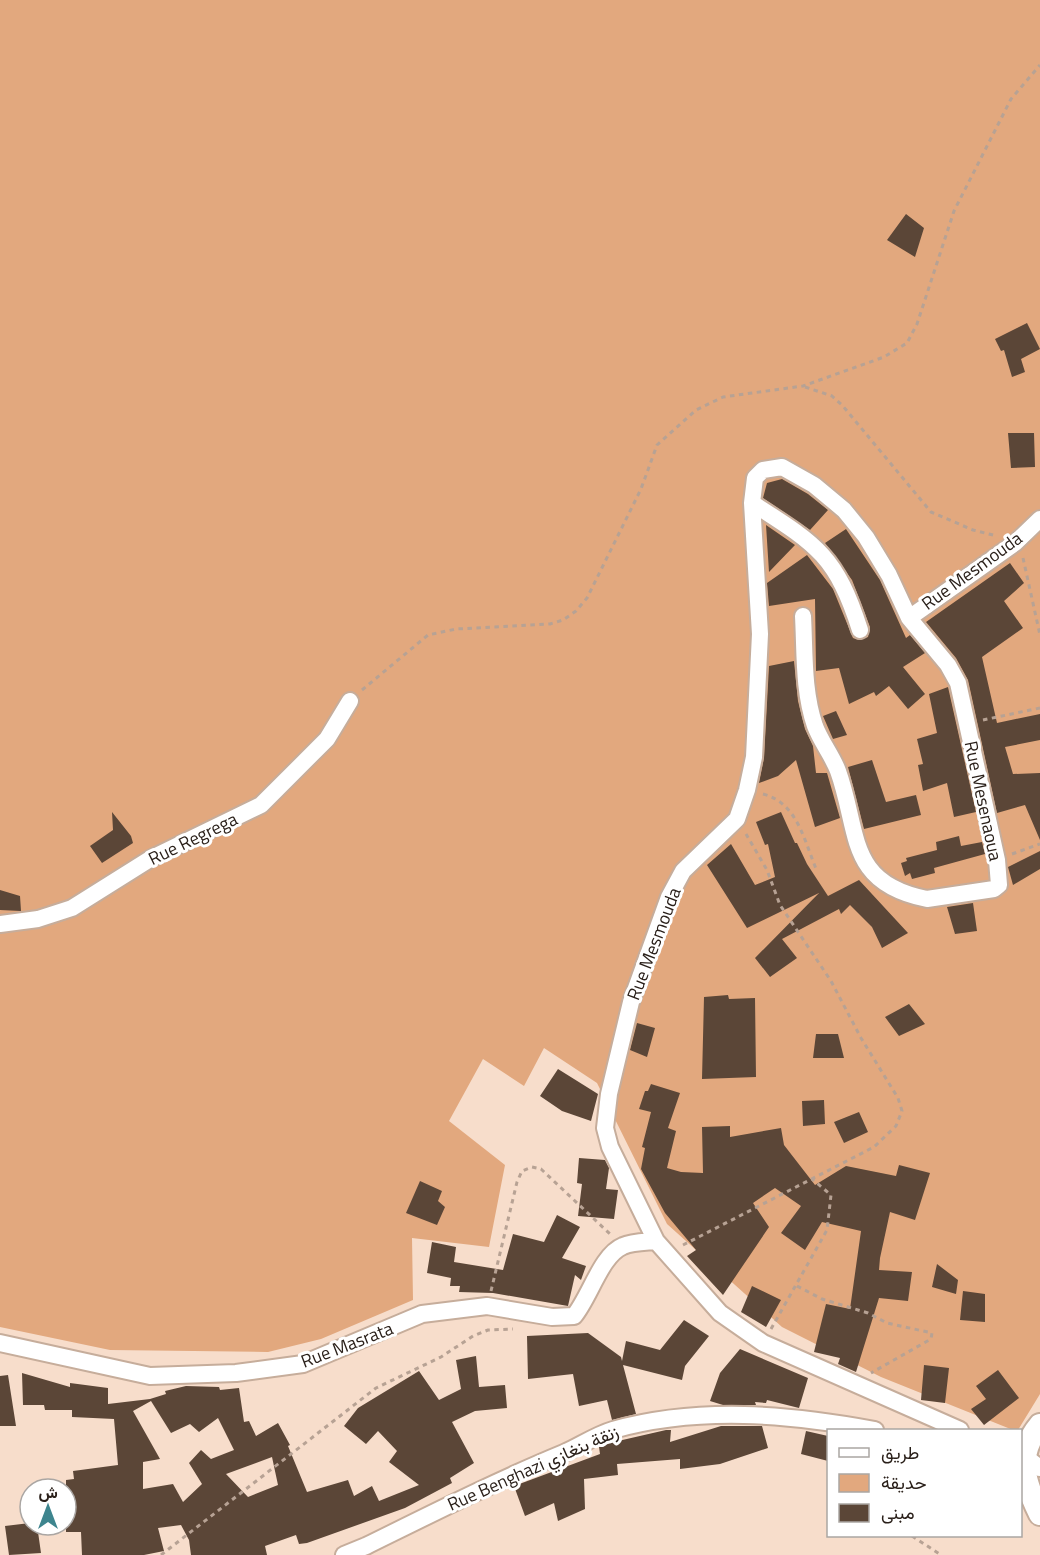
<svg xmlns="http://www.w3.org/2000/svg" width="1040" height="1555" font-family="'Titillium Web',Vazirmatn,sans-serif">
	<rect width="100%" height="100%" fill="#f7ddcb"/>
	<path fill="#e2a87e" d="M0,0H1040V1394L1018,1430H1013L881,1377L782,1327L667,1224L597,1083L544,1048L524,1086L483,1059L449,1121L505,1165L489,1247L412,1238L413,1300L321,1339L268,1352L110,1350L0,1327Z"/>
	<path fill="#5b4637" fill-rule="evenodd" d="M906,214L924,228L915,257L887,240Z
		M1027,323L1040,349L1021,359L1025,372L1012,377L1004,350L1001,351L995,339Z
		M1008,433H1034L1035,467L1011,468Z
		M782,479L808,494L828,510L810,530L763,498L767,483Z
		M766,525L795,545L769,572Z
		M846,529L880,580L906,638L910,635L925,653L903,667L925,694L908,709L889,686L876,696L874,692L849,704L839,668L816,671L815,599L769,606L767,583L807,555L833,589L853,638L859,640L868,637L870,627L852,580L825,543Z
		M1010,563L1024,583L1004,601L1023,628L982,657L997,723L1040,714V740L1005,747L1013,774L1040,773V840L1025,805L997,813L968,680L956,658L926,622Z
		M794,661L798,701L805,729L813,746L816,773H827L840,818L815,827L796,760L778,776L759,783L764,758L769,666Z
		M948,687L976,812L954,817L947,783L923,791L918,765L923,764L917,739L937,733L929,694Z
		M836,711L847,735L833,739L823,716Z
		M872,760L886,802L916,795L921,815L864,829L848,767Z
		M112,812L131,836L133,843L102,863L90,846L113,830Z
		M781,812L795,843H797L807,864L828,896L859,880L908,933L882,948L872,927L850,905L841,914L839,909L782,939L797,958L770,977L755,958L819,893L747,928L707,865L731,844L755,885L775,877L768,844L765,845L756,822Z
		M959,836L961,846L982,842L985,854L934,868L935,873L912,879L910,873L905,876L901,863L907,861L906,858L937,850L936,842Z
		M1040,851V869L1013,885L1008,867Z
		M0,890L20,896L21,911L0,910Z
		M973,903L977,931L955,934L947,907Z
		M728,995L729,999L755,998L756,1077L702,1079L704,997Z
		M909,1004L925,1024L899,1036L885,1017Z
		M637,1023L655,1028L647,1057L630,1050Z
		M816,1034H838L844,1058H813Z
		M558,1069L598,1094L591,1121L562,1111L540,1096Z
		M651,1084L680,1093L668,1128L676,1131L667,1168L681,1172L703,1173L702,1127L730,1126V1137L781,1128L784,1145L815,1185L846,1166L896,1176L899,1165L930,1173L915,1220L890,1212L880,1258L879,1270L912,1272L908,1301L879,1298L856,1372L838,1364L840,1358L814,1352L826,1304L850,1309L861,1231L822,1222L805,1250L781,1233L801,1206L775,1188L753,1203L769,1227L723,1295L687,1256L696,1250L665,1213L641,1169L645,1148L642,1147L651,1112L639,1109L645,1091H648Z
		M824,1100L825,1124L803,1126L802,1101Z
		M859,1112L868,1132L844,1143L834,1122Z
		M579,1158L605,1160L609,1168L606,1189L618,1190L614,1219L578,1216L582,1184L577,1183Z
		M420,1181L442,1191L438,1201L445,1207L437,1225L406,1213Z
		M557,1215L580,1227L562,1258L586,1266L581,1280L575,1275L568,1306L493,1293L459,1292L460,1286H450L451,1278L427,1273L432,1242L456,1247L454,1262L503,1270L513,1234L544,1242Z
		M937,1264L958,1280L956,1294L932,1287Z
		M752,1286L781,1300L766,1327L741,1312Z
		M963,1291L985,1294V1322L960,1320Z
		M684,1320L709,1336L685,1366L682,1380L623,1365L636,1414L612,1420L607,1400L579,1406L573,1374L528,1379L527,1336L588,1333L621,1357L622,1361L626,1341L660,1350Z
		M740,1349L808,1378L799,1408L767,1400L766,1403L755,1402L756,1405H723L710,1401L720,1373Z
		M476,1356L479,1387L505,1385L507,1408L475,1411L452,1422L474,1463L450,1478L452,1483L405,1508L307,1543L299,1544L296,1535L265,1546L267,1555H191L189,1540L181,1525L158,1528L164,1551L144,1555H82L81,1532H66V1480L74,1479L73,1471L118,1465L114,1419L72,1417V1410H45L44,1405H23L22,1373L70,1387V1383L108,1388V1404L150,1399L166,1394L165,1391L186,1386L219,1387L220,1390L239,1388L244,1422L249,1421L256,1436L278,1423L290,1445L288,1446L307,1492L348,1480L354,1496L372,1486L379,1501L419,1485L389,1462L397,1451L378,1431L366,1444L344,1426L358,1408L419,1371L439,1400L461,1389L456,1360ZM151,1401L171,1433L190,1424L199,1432L218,1418L234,1450L211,1459L201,1450L189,1463L202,1484L183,1502L173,1484L143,1489V1462L160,1459L133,1411ZM272,1457L278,1485L248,1497L226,1474Z
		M924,1365L949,1368L945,1403L921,1400Z
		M998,1370L1019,1398L984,1425L971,1409L986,1399L976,1386Z
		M8,1375L16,1426H0V1376Z
		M721,1426H762L768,1448L720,1464L680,1469V1459L617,1464L618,1475L584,1479L585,1509L558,1521L554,1503L525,1516L514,1486L600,1454L599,1447L605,1444L666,1430H671L670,1442Z
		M806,1431L828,1436V1461L801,1454Z
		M30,1523L37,1525L41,1553L9,1555L5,1526Z"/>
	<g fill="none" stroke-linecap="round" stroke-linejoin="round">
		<defs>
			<path id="minor" d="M752,503C816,544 836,555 860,630
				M803,616C805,653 803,691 815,726C821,742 832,755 838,771C860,832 846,883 927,899L994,889L999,885L997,860L958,683L948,665L909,618
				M0,924L38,919L72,908L150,859L261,805L327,739L350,701
				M0,1343L150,1376L236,1373L303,1364L422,1314L487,1306L552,1317L574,1316C590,1297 601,1255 623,1246C632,1242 646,1242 656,1241
				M960,1430L763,1343L720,1313L656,1241L610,1147L605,1128L609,1094L631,1002L669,897L683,871L737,819L747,790L754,757L760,634L752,503L755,478L763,470L782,467L814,485L844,510L866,537L889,575L909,618L1015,543L1040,519
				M1020,1453L1040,1468
				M344,1555L366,1546C431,1514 496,1481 564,1453C580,1446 596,1435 613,1430C699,1406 789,1414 875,1430"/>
			<path id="major" d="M1040,1425C1015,1455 1024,1482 1040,1514"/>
		</defs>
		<use href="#minor" stroke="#c6ad9b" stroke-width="20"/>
		<use href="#major" stroke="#c6ad9b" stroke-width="26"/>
		<path stroke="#b7a294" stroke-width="3" stroke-dasharray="4.5 4.5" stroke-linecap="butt" d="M805,387L832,396L842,405L931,512L973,530L997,536
			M1023,558L1040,635
			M362,690L428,635L456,629L550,624L563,620L576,611L587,598L641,489L657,445L696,410L723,397L803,386L884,357L907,343L917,324L954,211L1011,99L1040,65
			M983,720L1040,708
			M763,794C798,803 804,841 817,871
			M1012,854L1040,844
			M683,1245L874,1147L896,1126L902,1111L898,1098L861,1038L831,981L780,905L767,870L746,834
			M797,1286L822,1299L868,1313L887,1323L932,1333L931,1339L871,1373
			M491,1291L517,1182L522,1171L532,1167L541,1169L610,1234
			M771,1329L827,1230L831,1195L812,1179
			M912,1536L941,1555
			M161,1555L376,1388L441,1357L473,1336L488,1330L513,1329"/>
		<use href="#minor" stroke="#fff" stroke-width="16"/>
		<use href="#major" stroke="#fff" stroke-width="22"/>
	</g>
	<g text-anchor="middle" stroke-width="6" stroke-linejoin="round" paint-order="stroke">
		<g font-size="18" fill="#2a201a" stroke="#fff">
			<text transform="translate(972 571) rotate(-36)" y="6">Rue Mesmouda</text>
			<text transform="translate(983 801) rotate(78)" y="6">Rue Mesenaoua</text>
			<text transform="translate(193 839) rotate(-26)" y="6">Rue Regrega</text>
			<text transform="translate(654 944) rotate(-69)" y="6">Rue Mesmouda</text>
			<text transform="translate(347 1345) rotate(-21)" y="6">Rue Masrata</text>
			<text transform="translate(533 1468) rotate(-24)" y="6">Rue Benghazi زنقة بنغازي</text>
		</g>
	</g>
	<rect x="827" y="1429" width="195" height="108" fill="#ffffff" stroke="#aaa6a3" stroke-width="1.5"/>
	<rect x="839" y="1448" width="30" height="9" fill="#ffffff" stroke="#aaa6a3" stroke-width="1.5"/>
	<text x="881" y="1459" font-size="18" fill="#2a201a">طريق</text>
	<rect x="839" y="1474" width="30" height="18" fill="#e2a87e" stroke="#aaa6a3" stroke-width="1.5"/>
	<text x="881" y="1489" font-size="18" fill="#2a201a">حديقة</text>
	<rect x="839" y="1504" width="30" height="18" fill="#5b4637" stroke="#aaa6a3" stroke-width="1.5"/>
	<text x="881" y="1519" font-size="18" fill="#2a201a">مبنى</text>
	<g transform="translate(48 1507)"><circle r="28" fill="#ffffff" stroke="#aaa6a3" stroke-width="1.5"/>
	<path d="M0-4.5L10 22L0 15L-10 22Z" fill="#3e858e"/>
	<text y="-9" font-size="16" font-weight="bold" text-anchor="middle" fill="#2a201a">ش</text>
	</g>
</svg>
